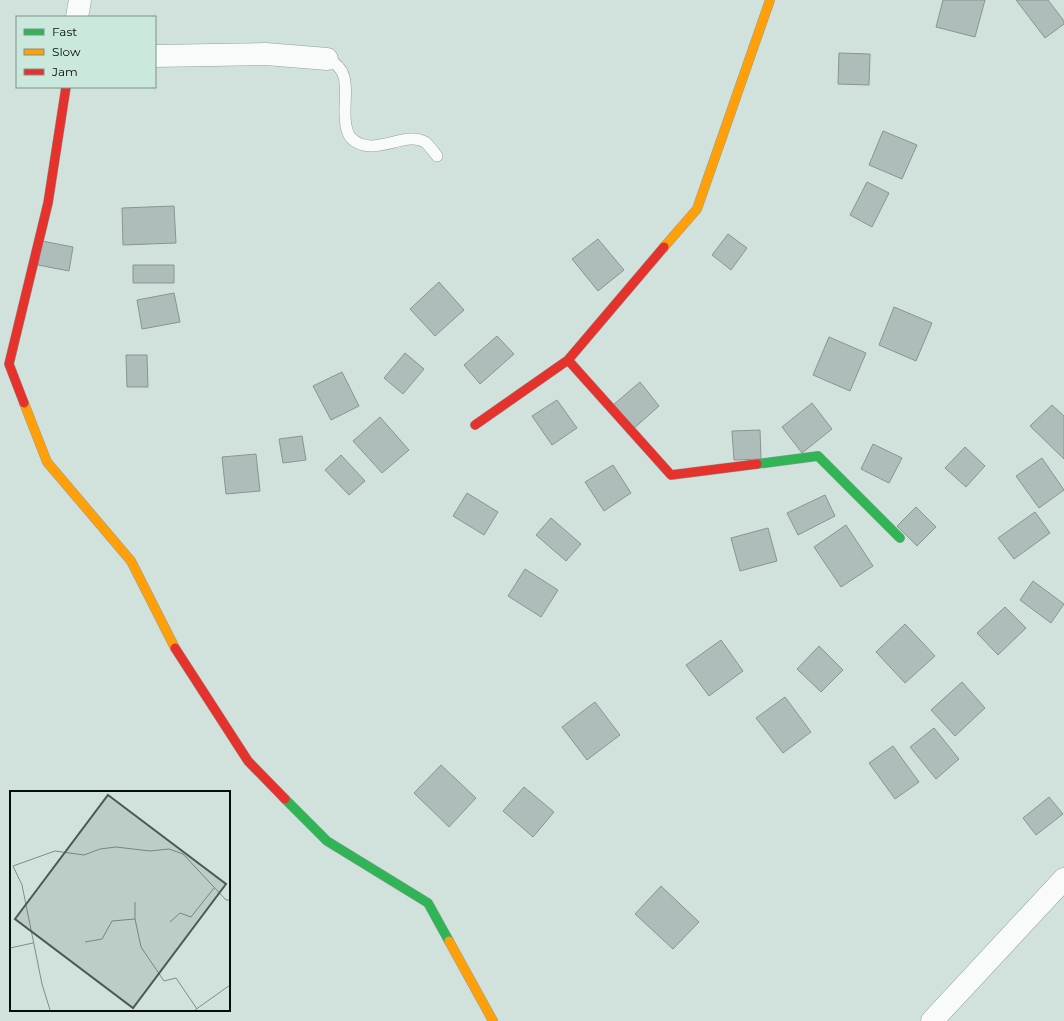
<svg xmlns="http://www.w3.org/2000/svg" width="1064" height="1021" font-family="Montserrat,sans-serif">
	<rect width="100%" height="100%" fill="#d1e2dc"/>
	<path fill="#afbdba" stroke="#889592" d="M943,0H985L975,37L936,27Z
		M1016,0H1048L1064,21V24L1045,38Z
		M839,53L870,54L869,85L838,84Z
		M883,131L917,145L902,179L869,165Z
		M867,182L889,193L872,227L850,215Z
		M174,206L176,243L123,245L122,208Z
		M728,234L747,248L731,270L712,255Z
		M598,239L624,270L598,291L572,259Z
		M42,241L73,247L69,271L38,265Z
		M133,265H174V283H133Z
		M439,282L464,310L435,336L410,309Z
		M174,293L180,322L142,329L137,300Z
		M894,307L932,323L916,361L879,345Z
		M497,336L514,354L480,384L464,365Z
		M829,337L866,353L850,391L813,375Z
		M405,353L424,369L403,394L384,378Z
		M126,355H147L148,387H127Z
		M342,372L359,406L331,420L313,386Z
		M640,382L659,406L632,430L612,406Z
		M557,400L577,428L552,445L532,416Z
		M812,403L832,429L802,453L782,427Z
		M1052,405L1064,416V459L1030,426Z
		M380,417L409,450L382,473L353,441Z
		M760,430L761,459L734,460L732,431Z
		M302,436L306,460L283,463L279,439Z
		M873,444L902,458L889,483L861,469Z
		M965,447L985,466L966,487L945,468Z
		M256,454L260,491L226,494L222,457Z
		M341,455L365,481L349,495L325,470Z
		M1042,458L1064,490L1039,508L1016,476Z
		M613,465L631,493L604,511L585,482Z
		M467,493L498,512L484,535L453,516Z
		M825,495L835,516L798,535L787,513Z
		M916,507L936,527L917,546L897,526Z
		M1035,512L1050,533L1014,559L998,538Z
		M551,518L581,544L566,561L536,535Z
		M846,525L873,566L841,587L814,547Z
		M768,528L777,561L740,571L731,538Z
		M525,569L558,590L541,617L508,596Z
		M1033,581L1064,604L1051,623L1020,600Z
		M1005,607L1026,628L998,655L977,633Z
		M905,624L935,656L905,683L876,652Z
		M721,640L743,671L709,696L686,665Z
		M819,646L843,670L821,692L797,669Z
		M962,682L985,708L955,736L931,710Z
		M785,697L811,732L783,753L756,718Z
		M595,702L620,735L587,760L562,727Z
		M934,728L959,759L936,779L910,747Z
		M893,746L919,782L895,799L869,763Z
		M441,765L476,798L449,827L414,793Z
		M524,787L554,812L533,837L503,811Z
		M1049,797L1063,814L1036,835L1023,818Z
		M661,886L699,922L673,949L635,914Z"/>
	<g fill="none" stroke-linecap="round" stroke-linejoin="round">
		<defs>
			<path id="lane" d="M327,59C358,72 339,105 347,130C348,133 349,136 351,138C372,159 405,130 425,142C429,145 433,151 437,156"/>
			<path id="street" d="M77,17L80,0
				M155,56L266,54L327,59
				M932,1021L1064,879"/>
			<path id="fast" d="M757,464L818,456L900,538
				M285,799L327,841L428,903L449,941"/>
			<path id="slow" d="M664,247L697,209L770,0
				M24,403L47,462L131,561L175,648
				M449,941L493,1021"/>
			<path id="jam" d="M568,360L671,475L757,464
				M24,403L9,364L48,203L66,87
				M475,425L568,360L664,247
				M175,648L248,761L285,799"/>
		</defs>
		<use href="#lane" stroke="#929f9a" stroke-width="12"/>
		<use href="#street" stroke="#929f9a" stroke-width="23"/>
		<use href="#fast" stroke="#929f9a" stroke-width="10"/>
		<use href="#slow" stroke="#929f9a" stroke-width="10"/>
		<use href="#jam" stroke="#929f9a" stroke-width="10"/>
		<use href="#lane" stroke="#f8fbfa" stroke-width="11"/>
		<use href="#street" stroke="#f8fbfa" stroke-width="22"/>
		<use href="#fast" stroke="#30b455" stroke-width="9"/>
		<use href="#slow" stroke="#ff9f0a" stroke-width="9"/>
		<use href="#jam" stroke="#e5322d" stroke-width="9"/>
	</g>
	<g transform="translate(10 791)">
		<rect width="220" height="220" fill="#d1e2dc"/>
		<path fill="none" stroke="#7f8d88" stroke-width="1" d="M125,111V128L131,156L154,190L166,187L187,218M160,131L170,122L181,126L204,97M75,151L92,148L102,130L125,128M0,157L23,152M40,219L32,193L12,94L3,75L45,60L74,64L90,58L106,56L140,60L159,58L173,63L216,109H220M185,219L220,194"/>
		<path fill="#4c5854" fill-opacity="0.15" stroke="#4c5854" stroke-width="2" d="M98,4L216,93L123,217L5,128Z"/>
		<rect width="220" height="220" fill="none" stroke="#050e0a" stroke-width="2"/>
	</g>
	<rect x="16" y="16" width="140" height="72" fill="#cbe8dd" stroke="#7c9189"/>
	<rect x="24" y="29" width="20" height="6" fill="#30b455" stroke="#7c9189"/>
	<text x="52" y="36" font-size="12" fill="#050e0a">Fast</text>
	<rect x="24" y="49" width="20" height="6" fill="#ff9f0a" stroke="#7c9189"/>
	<text x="52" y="56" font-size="12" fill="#050e0a">Slow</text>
	<rect x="24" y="69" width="20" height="6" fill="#e5322d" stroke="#7c9189"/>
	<text x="52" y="76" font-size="12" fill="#050e0a">Jam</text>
</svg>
